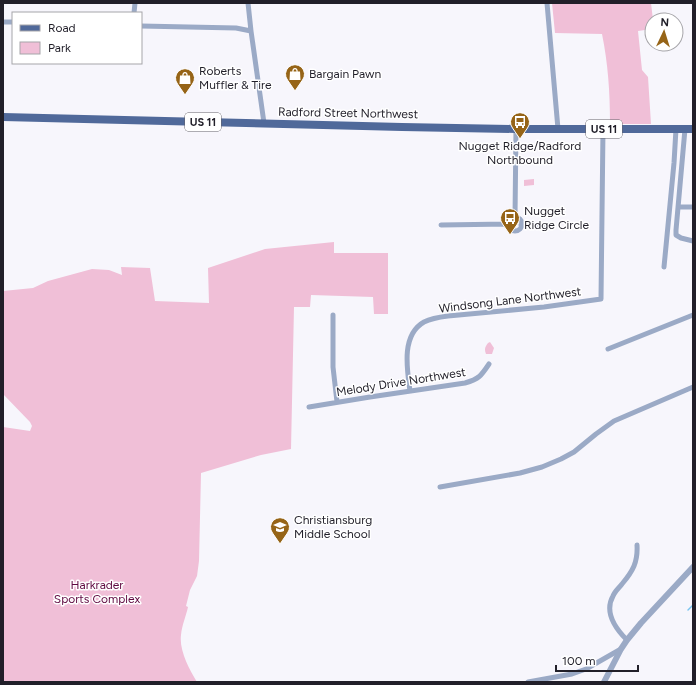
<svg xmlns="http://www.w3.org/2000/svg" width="696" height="685" font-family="Figtree,sans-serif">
	<rect width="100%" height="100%" fill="#f7f6fc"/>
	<path fill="#f0bfd7" d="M552,3H651L653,20H652V29L638,31L642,70L648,77L651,124H612L610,122C610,93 608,63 602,34L555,33Z
		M534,179V185L524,186V180Z
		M334,242V253H388V314H374L373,297L311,295L310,307H294L291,449L261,455L201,473L199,561L197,576L190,590L186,606L188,607C186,616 182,625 181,635C179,650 189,669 197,682H3V427L30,431L32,426L30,422L3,394V291L33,288L48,281L92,269L109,270L122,275L121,267L150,268L155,301L209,303L208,268L265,249Z
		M490,342L494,348L492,354H486C484,349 485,347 488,343Z"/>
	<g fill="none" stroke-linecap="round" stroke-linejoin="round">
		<path stroke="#78c4f0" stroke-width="1.5" d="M688,610L693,605"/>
		<path stroke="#9baac6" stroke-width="5" d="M248,3L251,31L264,123
			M547,3L558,129
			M134,13L135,3
			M3,22H13
			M141,26L236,28L251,31
			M685,129L676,230V235L681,238L693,241
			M678,207H693
			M515,217L516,129
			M508 224a7 7 0 1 1 14 0a7 7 0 1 1-14 0Z
			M441,225L508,224
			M521,225H552
			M664,267L674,163L676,129
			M333,315V367L337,402
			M608,349L693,315
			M410,391C407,369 401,335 424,322C432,318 440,317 448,316L544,307L601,299L603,129
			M309,407L370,397L465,383C479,379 481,376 489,364
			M440,487L520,473L542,467L561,459L574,452L596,434L614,421L693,387
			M627,640C616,629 604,612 613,596C615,591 619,588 622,584C633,571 638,562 637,545
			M528,682L572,674L586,669L621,649"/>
		<path stroke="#9baac6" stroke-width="6" d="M604,682L621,649L627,640L641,623L693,567"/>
		<path stroke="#50699a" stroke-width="8" d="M3,117L402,127L516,129H693"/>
	</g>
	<defs>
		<symbol id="shop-pin" viewBox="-11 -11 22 30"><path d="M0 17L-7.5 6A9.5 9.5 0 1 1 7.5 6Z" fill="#966417" stroke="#fff"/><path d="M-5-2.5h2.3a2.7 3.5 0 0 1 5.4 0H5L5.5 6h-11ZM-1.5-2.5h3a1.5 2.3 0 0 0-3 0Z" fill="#fff"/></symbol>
		<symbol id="bus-pin" viewBox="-11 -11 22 30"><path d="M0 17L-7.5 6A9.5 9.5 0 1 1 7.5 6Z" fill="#966417" stroke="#fff"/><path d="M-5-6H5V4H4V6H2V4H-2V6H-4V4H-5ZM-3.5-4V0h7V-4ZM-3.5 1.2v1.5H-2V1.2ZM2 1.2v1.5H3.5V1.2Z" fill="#fff"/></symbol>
		<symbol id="school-pin" viewBox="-11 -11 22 30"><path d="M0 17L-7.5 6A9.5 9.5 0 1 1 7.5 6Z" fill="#966417" stroke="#fff"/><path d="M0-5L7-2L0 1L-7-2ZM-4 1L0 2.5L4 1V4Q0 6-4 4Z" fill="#fff"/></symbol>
	</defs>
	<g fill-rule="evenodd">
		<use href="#shop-pin" x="284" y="63" width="22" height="30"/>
		<use href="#shop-pin" x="174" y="67" width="22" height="30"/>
		<use href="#bus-pin" x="509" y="111" width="22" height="30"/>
		<use href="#bus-pin" x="499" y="207" width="22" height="30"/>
		<use href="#school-pin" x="269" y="516" width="22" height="30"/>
	</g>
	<g text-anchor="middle" stroke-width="3" stroke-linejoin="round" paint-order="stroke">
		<g fill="#fff" stroke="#646269" stroke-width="1">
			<rect x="185" y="113" width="36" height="18" rx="3"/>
			<rect x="586" y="120" width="36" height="18" rx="3"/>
		</g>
		<g font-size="11" font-weight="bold" fill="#211f29">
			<text x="203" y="126">US 11</text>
			<text x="604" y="133">US 11</text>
		</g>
		<g font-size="12" fill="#211f29" stroke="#fff" text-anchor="start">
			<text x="199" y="75">Roberts<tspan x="199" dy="14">Muffler &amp; Tire</tspan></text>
			<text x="309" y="78">Bargain Pawn</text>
			<text x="520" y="150" text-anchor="middle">Nugget Ridge/Radford<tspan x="520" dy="14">Northbound</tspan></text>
			<text x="524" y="215">Nugget<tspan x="524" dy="14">Ridge Circle</tspan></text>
			<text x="294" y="524">Christiansburg<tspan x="294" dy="14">Middle School</tspan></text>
		</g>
		<g font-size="12" fill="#211f29" stroke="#fff">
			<text transform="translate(348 113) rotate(1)" y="4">Radford Street Northwest</text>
			<text transform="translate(510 300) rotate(-7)" y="4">Windsong Lane Northwest</text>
			<text transform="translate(401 382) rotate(-9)" y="4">Melody Drive Northwest</text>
		</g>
		<g font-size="12" fill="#5f0941" stroke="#fff">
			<text x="97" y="589">Harkrader<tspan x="97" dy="14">Sports Complex</tspan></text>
		</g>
	</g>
	<rect width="696" height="685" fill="none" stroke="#211f29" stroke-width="8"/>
	<rect x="12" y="12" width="130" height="52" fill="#ffffff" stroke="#a6a5a9"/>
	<rect x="20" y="25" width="20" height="6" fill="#50699a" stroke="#a6a5a9"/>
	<text x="48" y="32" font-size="12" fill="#211f29">Road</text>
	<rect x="20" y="42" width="20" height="12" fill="#f0bfd7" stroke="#a6a5a9"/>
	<text x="48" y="52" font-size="12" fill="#211f29">Park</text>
	<g transform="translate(664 32) rotate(4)"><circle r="19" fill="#ffffff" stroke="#a6a5a9"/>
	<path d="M0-3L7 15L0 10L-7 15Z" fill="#966417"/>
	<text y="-6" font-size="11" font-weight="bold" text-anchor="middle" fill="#211f29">N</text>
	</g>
	<path d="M556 665v6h82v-6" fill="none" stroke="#211f29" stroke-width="2"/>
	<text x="562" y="665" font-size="12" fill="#211f29" stroke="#ffffff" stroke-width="3" paint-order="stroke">100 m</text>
</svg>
